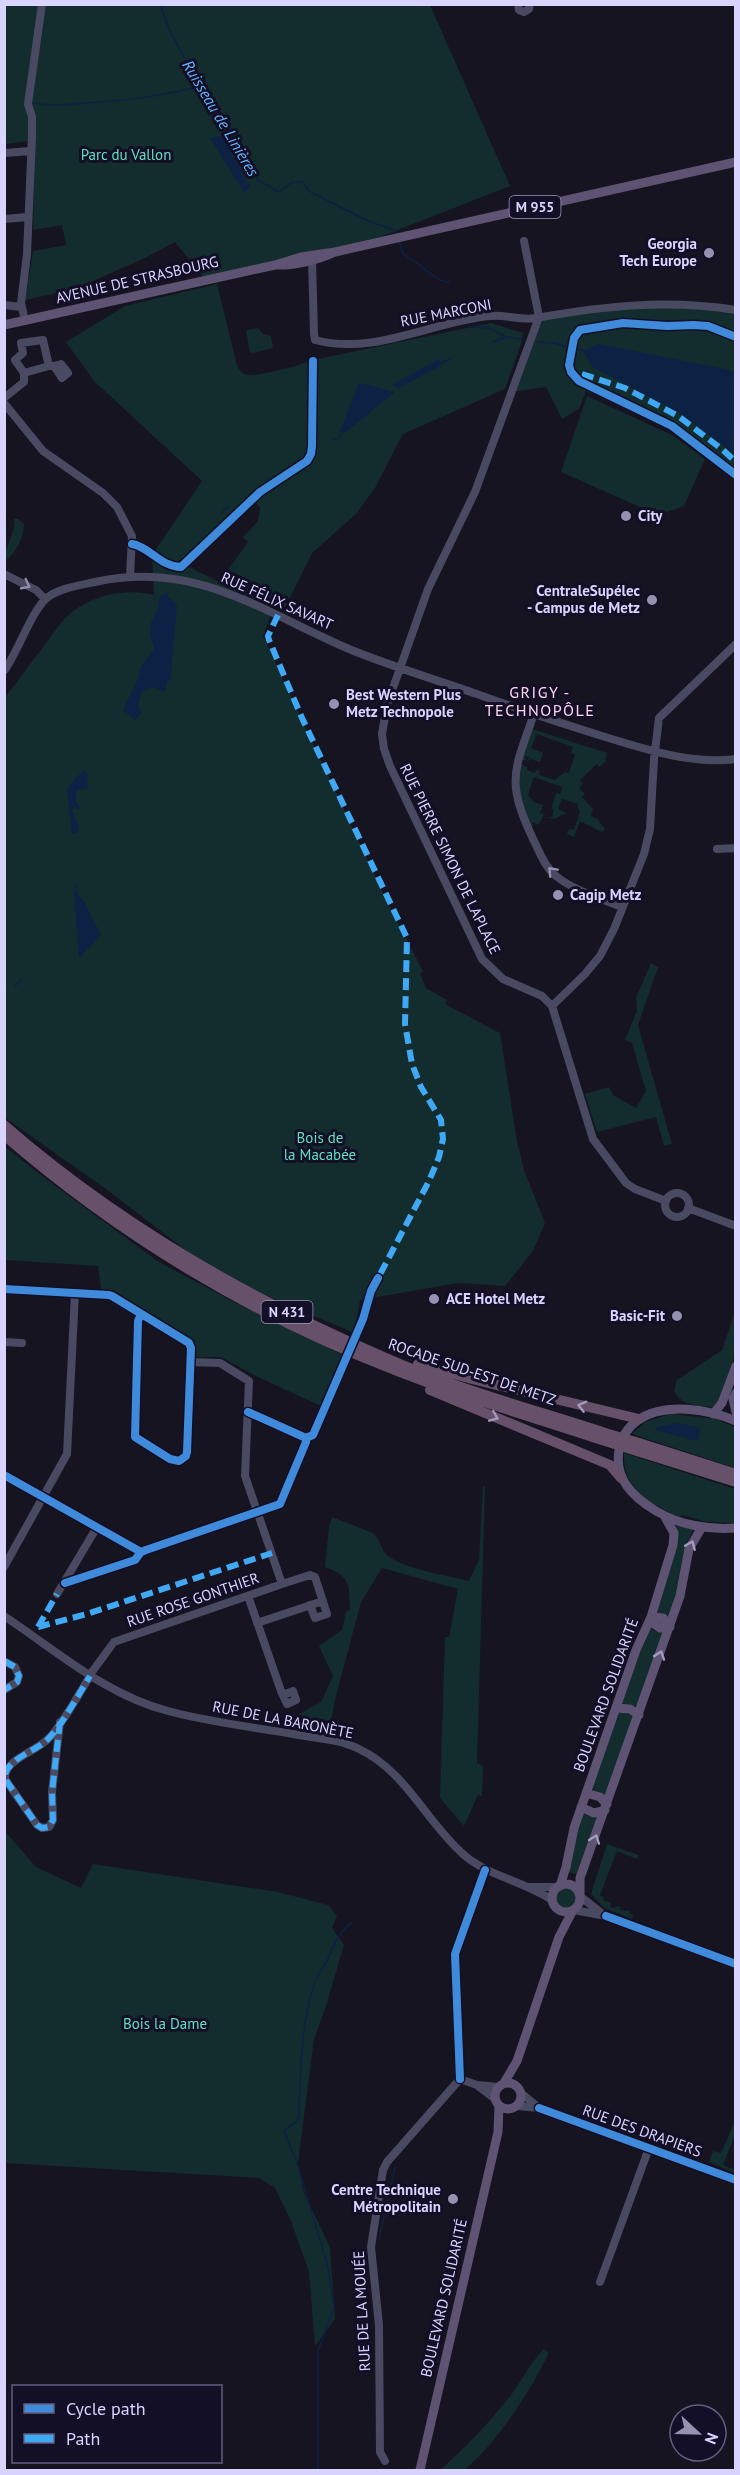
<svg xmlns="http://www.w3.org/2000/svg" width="740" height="2475" font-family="'PT Sans',sans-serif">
	<rect width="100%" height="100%" fill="#161421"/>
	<path fill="#132c2d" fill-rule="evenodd" d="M4,5H430L510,186L380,237L204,278L175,242L145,258L75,289L25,300L33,251L66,245L62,225L33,230L34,190L29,141L5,144Z
		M217,284L237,366C240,370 243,375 249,375C264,375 298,366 313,360L491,323L523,333L521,344L505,389L403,434L375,488L356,514L312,553L283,611L274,606L263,636L390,908L423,971L420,974L426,988L447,1000L445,1004L500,1033L517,1142L524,1170L545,1223L533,1251L505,1286L458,1283L360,1300L354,1333L251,1289L192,1255L106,1189L5,1118L4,699L64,619C86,597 123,587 154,595L152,555L202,481L94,381L66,342L125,306ZM253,500L260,507L258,521L243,537L248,542L219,582L187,566Z
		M604,306L735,310V480L676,434L586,391L579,409L562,419L546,387L512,392L539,317Z
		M258,328L263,334L271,336L273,348L253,353L250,352L246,330Z
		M587,396L672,435L705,459L684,506L658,515L561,472Z
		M14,519H18L24,524C24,538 16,553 5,561C4,545 16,535 14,519Z
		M532,729L607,753L605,762L599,767L597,764L580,780L583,784L579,788L585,794L582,797L593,809L591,816L597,819L605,829L602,832L580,821L574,837L567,834L569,829L574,830L580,811L577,807L578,804L562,799L558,809L566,813L554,819L548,817H552L554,810L551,809L556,793L560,794L562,787L551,783L549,787L550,783L534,777L528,795L534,802L543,805L540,813L544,814L540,823L536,825L534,822L532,823L534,826H531L518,793L520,764L527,767V770L535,773L536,770L540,771L539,775L555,780L565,772L569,773L575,754L571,753L573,747L537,734L531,748L543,753L540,762L530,759L527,762L529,757L525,756L526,761L522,760Z
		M651,963L658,967L638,1025L672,1144L664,1146L656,1117L597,1132L585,1094L609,1087L613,1095L636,1108L646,1091L632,1043L625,1040L637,1011L636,998Z
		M4,1146L50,1182L159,1262L234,1302L345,1356L323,1407L258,1377L221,1357H194L195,1344L123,1297L114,1292L101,1289L98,1266L5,1260Z
		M735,1312C735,1340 736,1386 713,1407C697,1405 683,1407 674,1391L677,1380L722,1350Z
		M670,1414L716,1419L735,1427V1468L632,1434L645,1422Z
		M624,1453L735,1489V1523L707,1522L682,1515L679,1517C650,1504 622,1489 624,1453Z
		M483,1486L485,1487L477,1763L483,1766L482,1796L478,1795L464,1826L440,1798L445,1637H449L458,1589L382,1568L361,1602L335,1700L329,1733L279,1725L321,1702L333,1676L319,1646L342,1630L346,1612L350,1610C349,1585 351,1576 325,1567L329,1527L332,1517L373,1533C381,1540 381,1551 388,1556C405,1569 449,1576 469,1581L479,1560Z
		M676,1525L693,1530L687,1543L680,1583L669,1619L655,1612Z
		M649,1627L655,1631L664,1633L638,1707L621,1703Z
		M623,1711L633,1716L607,1797L604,1796L599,1792L590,1788L616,1715Z
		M582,1813L599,1814L578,1875L568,1872Z
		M4,1830L36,1867L81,1888L93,1864L278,1892L328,1905L337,1916L332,1928L344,1945L326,2006L314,2039L298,2163L304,2193L330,2247L335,2319L315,2346L309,2272L291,2221L275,2188L259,2178L5,2163Z
		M607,1844L639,1855L637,1859L617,1851L600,1895L604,1897L603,1900L611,1903L610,1907L615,1908L616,1906L621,1907L620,1910L630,1911L629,1913L633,1915L632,1919L604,1908L591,1894Z
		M555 1898a11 11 0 1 1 22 0a11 11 0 1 1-22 0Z
		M735,2121V2135L723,2165L735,2170V2173L709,2162L713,2151L721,2153Z
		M544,2349L549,2353C530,2392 497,2443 464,2470H440C466,2447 489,2423 511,2395C522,2380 530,2363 544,2349Z"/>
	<path fill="#0d2144" d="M222,136L250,187L244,192L210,138Z
		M599,344L735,371V455L681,414L593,367L583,351Z
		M439,359L442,365L399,388L392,385Z
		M359,383L395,392L343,434L340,431Z
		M168,593L167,596L177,605L170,681H167L165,692L153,687L141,693L138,705L141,713L135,720L123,710L139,677L141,666L153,651L154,646L150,635L151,623L158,608L160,596Z
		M83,770L88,774L87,784L89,788L78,790C72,797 78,802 80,809L78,810L75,806L72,810L79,829L78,832L72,834L67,789Z
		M74,891L83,900L101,935L79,958Z
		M678,1423L700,1428L697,1441L656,1430V1427Z"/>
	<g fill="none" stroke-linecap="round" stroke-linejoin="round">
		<path stroke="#0d2144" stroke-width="1.5" d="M160,4L169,29L188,65L223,118L250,171L258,180L279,192L293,182H303L309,191L326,200L368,221L395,230L398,234
			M33,103C55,107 76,104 98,102C134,100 166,95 201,86
			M399,241L403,254C416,260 438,284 450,282
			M468,327L489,328L506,337
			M492,342L508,337L524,340
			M538,342L554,343L584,351
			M440,364L451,358
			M332,438L336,440L342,433
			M308,450L317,446
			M222,513L228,506
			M76,884L77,894
			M15,986L22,979
			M379,2239L395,2167
			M318,2470V2351L334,2307L328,2267L320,2240L296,2160L284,2132C287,2124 296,2126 299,2118C300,2075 301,2015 317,1977C320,1971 324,1966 327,1961C333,1946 338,1932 352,1923"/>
		<path stroke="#4a4962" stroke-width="8" d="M518,4L519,10L524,12L529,9L530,4
			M4,153L31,151
			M4,219L28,217
			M524,241L539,317L475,492L428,589L387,705L382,734L384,749L390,766L482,959L503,979L542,996L552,1006L593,1139L626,1183L635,1189L666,1201
			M312,259L314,334L315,340C374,356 433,321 490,316C505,314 521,321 536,318C604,306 666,299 736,310
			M4,305L21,307
			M25,321L21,303L27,254L32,136V117L28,104L42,4
			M49,366H54L62,378L68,373L61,364L54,366
			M4,398L24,382V373L15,360L23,353L21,343L43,340L49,366L24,373
			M4,403L43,451L103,493L117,507L132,536L130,576
			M132,544C150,547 161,567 181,567L245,505
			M4,574L36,590L45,599
			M4,671C18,652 32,609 48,597C60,588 81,585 95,582C197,560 260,611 349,649C390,666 434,679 477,694C518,709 560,723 602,736C644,749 692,765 736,759
			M534,714C513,773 506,782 534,841C540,853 545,867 556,876C573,890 601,899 622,907
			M717,849L736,848
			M552,1006L585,974L600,956L614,929L644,854L650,829L654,759L659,718L736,644
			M665 1205a12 12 0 1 1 24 0a12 12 0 1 1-24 0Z
			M688,1208L736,1226
			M4,1289L109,1295L112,1296L189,1343L191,1348L187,1452L186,1456L179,1461L170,1459L135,1437L138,1321L141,1314
			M4,1342L22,1343
			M4,1475L141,1552
			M4,1567L67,1454L75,1293
			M65,1583L135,1560L141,1552L146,1550L280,1504L306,1442V1438L248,1412
			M282,1584L310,1575L315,1577L327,1614L315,1618L310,1605
			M57,1594L97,1527
			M248,1596L281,1691L287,1704L296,1700L293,1691L283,1695
			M4,1616C57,1651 106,1695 168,1711C209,1722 252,1727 293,1734C315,1738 339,1739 359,1749C406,1771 426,1822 464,1855C490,1877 524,1881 552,1900
			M257,1623L323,1601
			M4,1661L15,1667L19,1676L17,1682L4,1690
			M89,1676L114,1642L282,1584L245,1476L249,1381L220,1363L190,1362
			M60,1722L52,1792L53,1820L49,1827L42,1828L37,1825L5,1779C3,1760 37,1751 48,1739C61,1727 80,1692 90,1676
			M531,1887H557
			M581,1897L600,1912
			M574,1910L606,1916L736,1964
			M460,2079L477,2085L498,2087
			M478,2086L494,2098
			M521,2093L538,2107
			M517,2106L539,2108L736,2180
			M600,2282L649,2148
			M385,2461L380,2452L379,2325L371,2247L383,2170L387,2162L460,2079L455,1954L485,1870"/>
		<path stroke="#5e5373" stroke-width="9" d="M335,252C318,260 294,266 275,265L301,257L335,252L736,162
			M4,325L275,265
			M736,1393L733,1399L736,1412
			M713,1414L722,1403L736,1366
			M736,1421C708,1409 665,1402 638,1420C628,1427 621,1438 619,1450C614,1479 633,1497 656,1511C679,1525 709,1530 736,1528
			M651,1617L663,1618L670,1627
			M650,1621L660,1628L670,1627
			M616,1708L630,1709L639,1715
			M586,1793L600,1797L607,1804
			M581,1807L594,1813L605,1810
			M552 1898a14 14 0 1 1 28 0a14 14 0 1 1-28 0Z
			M560,1886L566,1867L574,1828L636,1650L651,1617L673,1545L674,1533L665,1517
			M580,1895V1878L680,1596L689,1549L702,1527
			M495 2096a13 13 0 1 1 26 0a13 13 0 1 1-26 0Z
			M504,2083L517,2061L559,1937L572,1912
			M420,2470L498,2132L499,2106"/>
		<path stroke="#67516a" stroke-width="10" d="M4,1125C118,1224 248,1299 386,1358C456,1389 532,1409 605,1433
			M4,1135C119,1235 253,1316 395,1370C463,1397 533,1417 602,1440
			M418,1364L472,1379L639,1419
			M430,1390L610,1465L621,1478
			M639,1443L736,1474
			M637,1451L736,1482"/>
		<path stroke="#67516a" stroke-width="10" d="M605,1433L639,1443
			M602,1440L637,1451"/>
		<path stroke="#3fa9f5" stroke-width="6" stroke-dasharray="12 6" stroke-linecap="butt" d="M582,374L625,388L678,416L723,450L736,462
			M278,615L268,636L269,640L302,718L407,938L405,1024L412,1064L421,1087L441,1120L443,1139L439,1157L429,1181L376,1282
			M38,1627L87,1614L272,1553
			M38,1627L57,1594
			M4,1661L15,1667L19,1676L17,1682L4,1690
			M60,1722L52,1792L53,1820L49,1827L42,1828L37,1825L5,1779C3,1760 37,1751 48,1739C61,1727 80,1692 90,1676"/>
		<defs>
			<path id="cycleway" d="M736,337L708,326L694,325L667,326L623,323L580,330L574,338L569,365L571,372L579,381L672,426L736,475
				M132,544C150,547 161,567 181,567L260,492L307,461L311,454L312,446L313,361
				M4,1289L109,1295L112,1296L189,1343L191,1348L187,1452L186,1456L179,1461L170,1459L135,1437L138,1321L141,1314
				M306,1438L313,1435L363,1319L371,1291L378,1278
				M4,1475L141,1552
				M65,1583L135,1560L141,1552L146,1550L280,1504L306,1442V1438L248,1412
				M606,1916L736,1964
				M460,2079L455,1954L485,1870
				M539,2108L736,2180"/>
		</defs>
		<use href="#cycleway" stroke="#130f26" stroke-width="11"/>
		<use href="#cycleway" stroke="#408adc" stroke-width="8"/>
	</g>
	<defs><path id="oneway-chevron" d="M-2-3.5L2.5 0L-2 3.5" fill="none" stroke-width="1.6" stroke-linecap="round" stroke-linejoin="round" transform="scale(1.5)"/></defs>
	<g stroke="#928eb0">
		<use href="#oneway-chevron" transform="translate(26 585) rotate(27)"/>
		<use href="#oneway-chevron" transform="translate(552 871) rotate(-133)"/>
	</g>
	<g stroke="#a699bc">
		<use href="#oneway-chevron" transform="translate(582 1406) rotate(-166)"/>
		<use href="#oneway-chevron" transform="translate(494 1417) rotate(23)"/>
	</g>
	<g stroke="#a29ac0">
		<use href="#oneway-chevron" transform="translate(691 1545) rotate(-67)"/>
		<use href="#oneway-chevron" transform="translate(660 1655) rotate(-71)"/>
		<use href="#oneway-chevron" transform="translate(595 1839) rotate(-70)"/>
	</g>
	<g fill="#9591b1" stroke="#130f26" stroke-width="2">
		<circle cx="709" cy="253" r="6"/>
		<circle cx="626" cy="516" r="6"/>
		<circle cx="652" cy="600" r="6"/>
		<circle cx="334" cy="704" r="6"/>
		<circle cx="558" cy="895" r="6"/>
		<circle cx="434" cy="1299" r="6"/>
		<circle cx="677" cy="1316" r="6"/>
		<circle cx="453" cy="2199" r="6"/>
	</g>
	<g text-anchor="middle" stroke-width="6" stroke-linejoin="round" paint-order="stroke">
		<g fill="#130f26" stroke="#9e99be" stroke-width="1.5">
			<rect x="509.5" y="196" width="51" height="22" rx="4.5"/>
			<rect x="261.5" y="1301" width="51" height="22" rx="4.5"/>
		</g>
		<g font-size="14" font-weight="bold" fill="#d9d4ff">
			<text x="535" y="212">M 955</text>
			<text x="287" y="1317">N 431</text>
		</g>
		<g font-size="15" fill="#5fe0c0" stroke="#130f26">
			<text x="126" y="160">Parc du Vallon</text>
			<text x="320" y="1143">Bois de<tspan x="320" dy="17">la Macabée</tspan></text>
			<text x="165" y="2029">Bois la Dame</text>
		</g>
		<g font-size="15" font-weight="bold" fill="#d9d4ff" stroke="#130f26" text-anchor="end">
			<text x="697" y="249">Georgia<tspan x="697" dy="17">Tech Europe</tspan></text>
			<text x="638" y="521" text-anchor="start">City</text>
			<text x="640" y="596">CentraleSupélec<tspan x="640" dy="17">- Campus de Metz</tspan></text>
			<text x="346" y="700" text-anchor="start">Best Western Plus<tspan x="346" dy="17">Metz Technopole</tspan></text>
			<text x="570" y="900" text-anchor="start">Cagip Metz</text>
			<text x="446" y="1304" text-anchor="start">ACE Hotel Metz</text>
			<text x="665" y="1321">Basic-Fit</text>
			<text x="441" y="2195">Centre Technique<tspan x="441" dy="17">Métropolitain</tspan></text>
		</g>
		<g font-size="15" fill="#d9d4ff" stroke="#130f26">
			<text transform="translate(137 280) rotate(-13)" y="5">AVENUE DE STRASBOURG</text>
			<text transform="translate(446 313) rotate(-11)" y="5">RUE MARCONI</text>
			<text transform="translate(277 601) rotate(24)" y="5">RUE FÉLIX SAVART</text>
			<text transform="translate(450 859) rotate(64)" y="5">RUE PIERRE SIMON DE LAPLACE</text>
			<text transform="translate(472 1372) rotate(19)" y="5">ROCADE SUD-EST DE METZ</text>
			<text transform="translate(193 1600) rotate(-19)" y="5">RUE ROSE GONTHIER</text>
			<text transform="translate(606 1695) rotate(-70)" y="5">BOULEVARD SOLIDARITÉ</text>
			<text transform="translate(283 1720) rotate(11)" y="5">RUE DE LA BARONÈTE</text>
			<text transform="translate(642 2131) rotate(20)" y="5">RUE DES DRAPIERS</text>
			<text transform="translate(444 2298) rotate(-77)" y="5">BOULEVARD SOLIDARITÉ</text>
			<text transform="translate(362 2311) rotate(-93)" y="5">RUE DE LA MOUÉE</text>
		</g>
		<g font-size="16" font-style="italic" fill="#62b6ff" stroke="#130f26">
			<text transform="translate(221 118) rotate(59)" y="6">Ruisseau de Linières</text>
		</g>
		<g font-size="16" letter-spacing="1.5" fill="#ffd6f0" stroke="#130f26">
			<text x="540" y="698">GRIGY -<tspan x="540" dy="18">TECHNOPÔLE</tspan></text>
		</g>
	</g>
	<rect width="740" height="2475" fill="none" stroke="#d9d4ff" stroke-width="12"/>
	<rect x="12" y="2385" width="210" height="78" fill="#130f26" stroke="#625e7d" stroke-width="1.5"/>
	<rect x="24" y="2404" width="30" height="9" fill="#408adc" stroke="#625e7d" stroke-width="1.5"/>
	<text x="66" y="2415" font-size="18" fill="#d9d4ff">Cycle path</text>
	<rect x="24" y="2434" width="30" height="9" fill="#3fa9f5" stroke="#625e7d" stroke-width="1.5"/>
	<text x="66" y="2445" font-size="18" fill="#d9d4ff">Path</text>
	<g transform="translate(698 2433) rotate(112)"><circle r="28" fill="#130f26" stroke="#625e7d" stroke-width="1.5"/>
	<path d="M0-4.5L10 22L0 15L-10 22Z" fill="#9591b1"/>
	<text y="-9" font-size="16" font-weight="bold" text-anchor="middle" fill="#d9d4ff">N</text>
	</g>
</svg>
